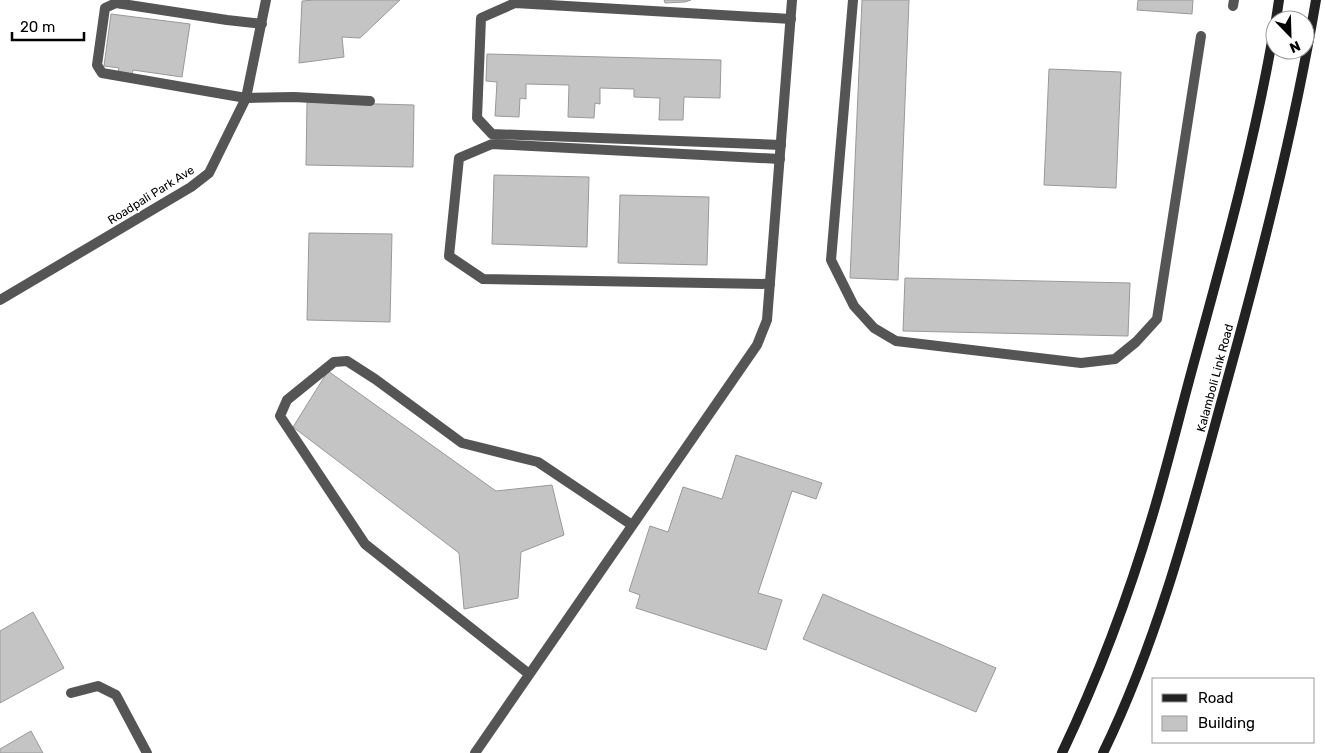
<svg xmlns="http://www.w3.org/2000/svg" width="1325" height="753" font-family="Rubik,sans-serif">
	<rect width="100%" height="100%" fill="#fff"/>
	<path fill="#c4c4c4" stroke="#999" d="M315,0H400L360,38L342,37L344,57L299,63L302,1Z
		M664,0H691L685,2L665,3Z
		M862,0H909L898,280L850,278Z
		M1138,0H1193L1192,14L1137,10Z
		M111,14L190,24L182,77L133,70L132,74L118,72L119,68L104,66Z
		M487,54L721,60L720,98L684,97L683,120H659L660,98L634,97V89L600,88V104L595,103L594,118L568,117L569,85L526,84V99L520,98L519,117L495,116L497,82L486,81Z
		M1049,69L1121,72L1116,188L1044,185Z
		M307,102L414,105L413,167L306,165Z
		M494,175L589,177L587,247L492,244Z
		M620,195L709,197L707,265L618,263Z
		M309,233L392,234L390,322L307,320Z
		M905,278L1130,283L1128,336L903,331Z
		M328,371L496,491L552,485L564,535L521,552L518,598L464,609L459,553L293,427Z
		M736,455L822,483L816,499L792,491L758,593L782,600L766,650L636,608L640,595L629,591L650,526L668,532L683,487L722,499Z
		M823,594L996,668L976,712L803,639Z
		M33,612L64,668L0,703V631Z
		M31,731L43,753H0V749Z"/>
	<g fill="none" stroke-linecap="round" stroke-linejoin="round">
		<path stroke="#555" stroke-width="10" d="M1233,6L1234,0
			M246,98L294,97L370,101
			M781,145L492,134L477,118L481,18L515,3L791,19
			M770,284L483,279L449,256L459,158L492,144L780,159
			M71,693L98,686L116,695L147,753"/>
		<path stroke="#555" stroke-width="10" d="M853,0L831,260L854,306L874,328L896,341L1081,363L1115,359L1136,342L1157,319L1201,36
			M246,98L102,73L97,65L105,8L116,3L227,20L262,24
			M0,300L191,187L209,173L246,98L266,0
			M529,674L365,544L280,416L287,400L334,362L347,361L375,379L462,443L538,462L632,525
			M475,753L757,345L767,320L792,0"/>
		<path stroke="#222" stroke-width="10" d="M1276,20L1279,0
			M1062,753C1098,677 1128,598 1152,517C1168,464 1181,409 1196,355C1226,246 1256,136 1275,24
			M1103,753C1157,642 1189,521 1221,403C1258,270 1293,136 1316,0"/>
	</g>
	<g text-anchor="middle" stroke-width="4.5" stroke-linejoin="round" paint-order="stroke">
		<g font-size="12" fill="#000" stroke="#fff">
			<text transform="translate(151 195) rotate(-32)" y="4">Roadpali Park Ave</text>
			<text transform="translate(1215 378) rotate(-75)" y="4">Kalamboli Link Road</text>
		</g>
	</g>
	<rect x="1152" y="678" width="162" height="65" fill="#ffffff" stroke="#999999"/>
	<rect x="1162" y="694" width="25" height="8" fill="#222222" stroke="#999999"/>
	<text x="1198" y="703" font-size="15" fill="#000000">Road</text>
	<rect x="1162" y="716" width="25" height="15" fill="#c4c4c4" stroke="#999999"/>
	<text x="1198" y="728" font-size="15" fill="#000000">Building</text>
	<g transform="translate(1290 35) rotate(157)"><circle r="24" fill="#ffffff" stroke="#999999"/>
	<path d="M0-4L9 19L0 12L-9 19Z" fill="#000000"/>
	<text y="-8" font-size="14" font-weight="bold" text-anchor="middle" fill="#000000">N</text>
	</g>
	<path d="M12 32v8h72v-8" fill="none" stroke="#000000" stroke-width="2.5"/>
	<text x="20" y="32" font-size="15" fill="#000000" stroke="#ffffff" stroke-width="4" paint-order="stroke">20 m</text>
</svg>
